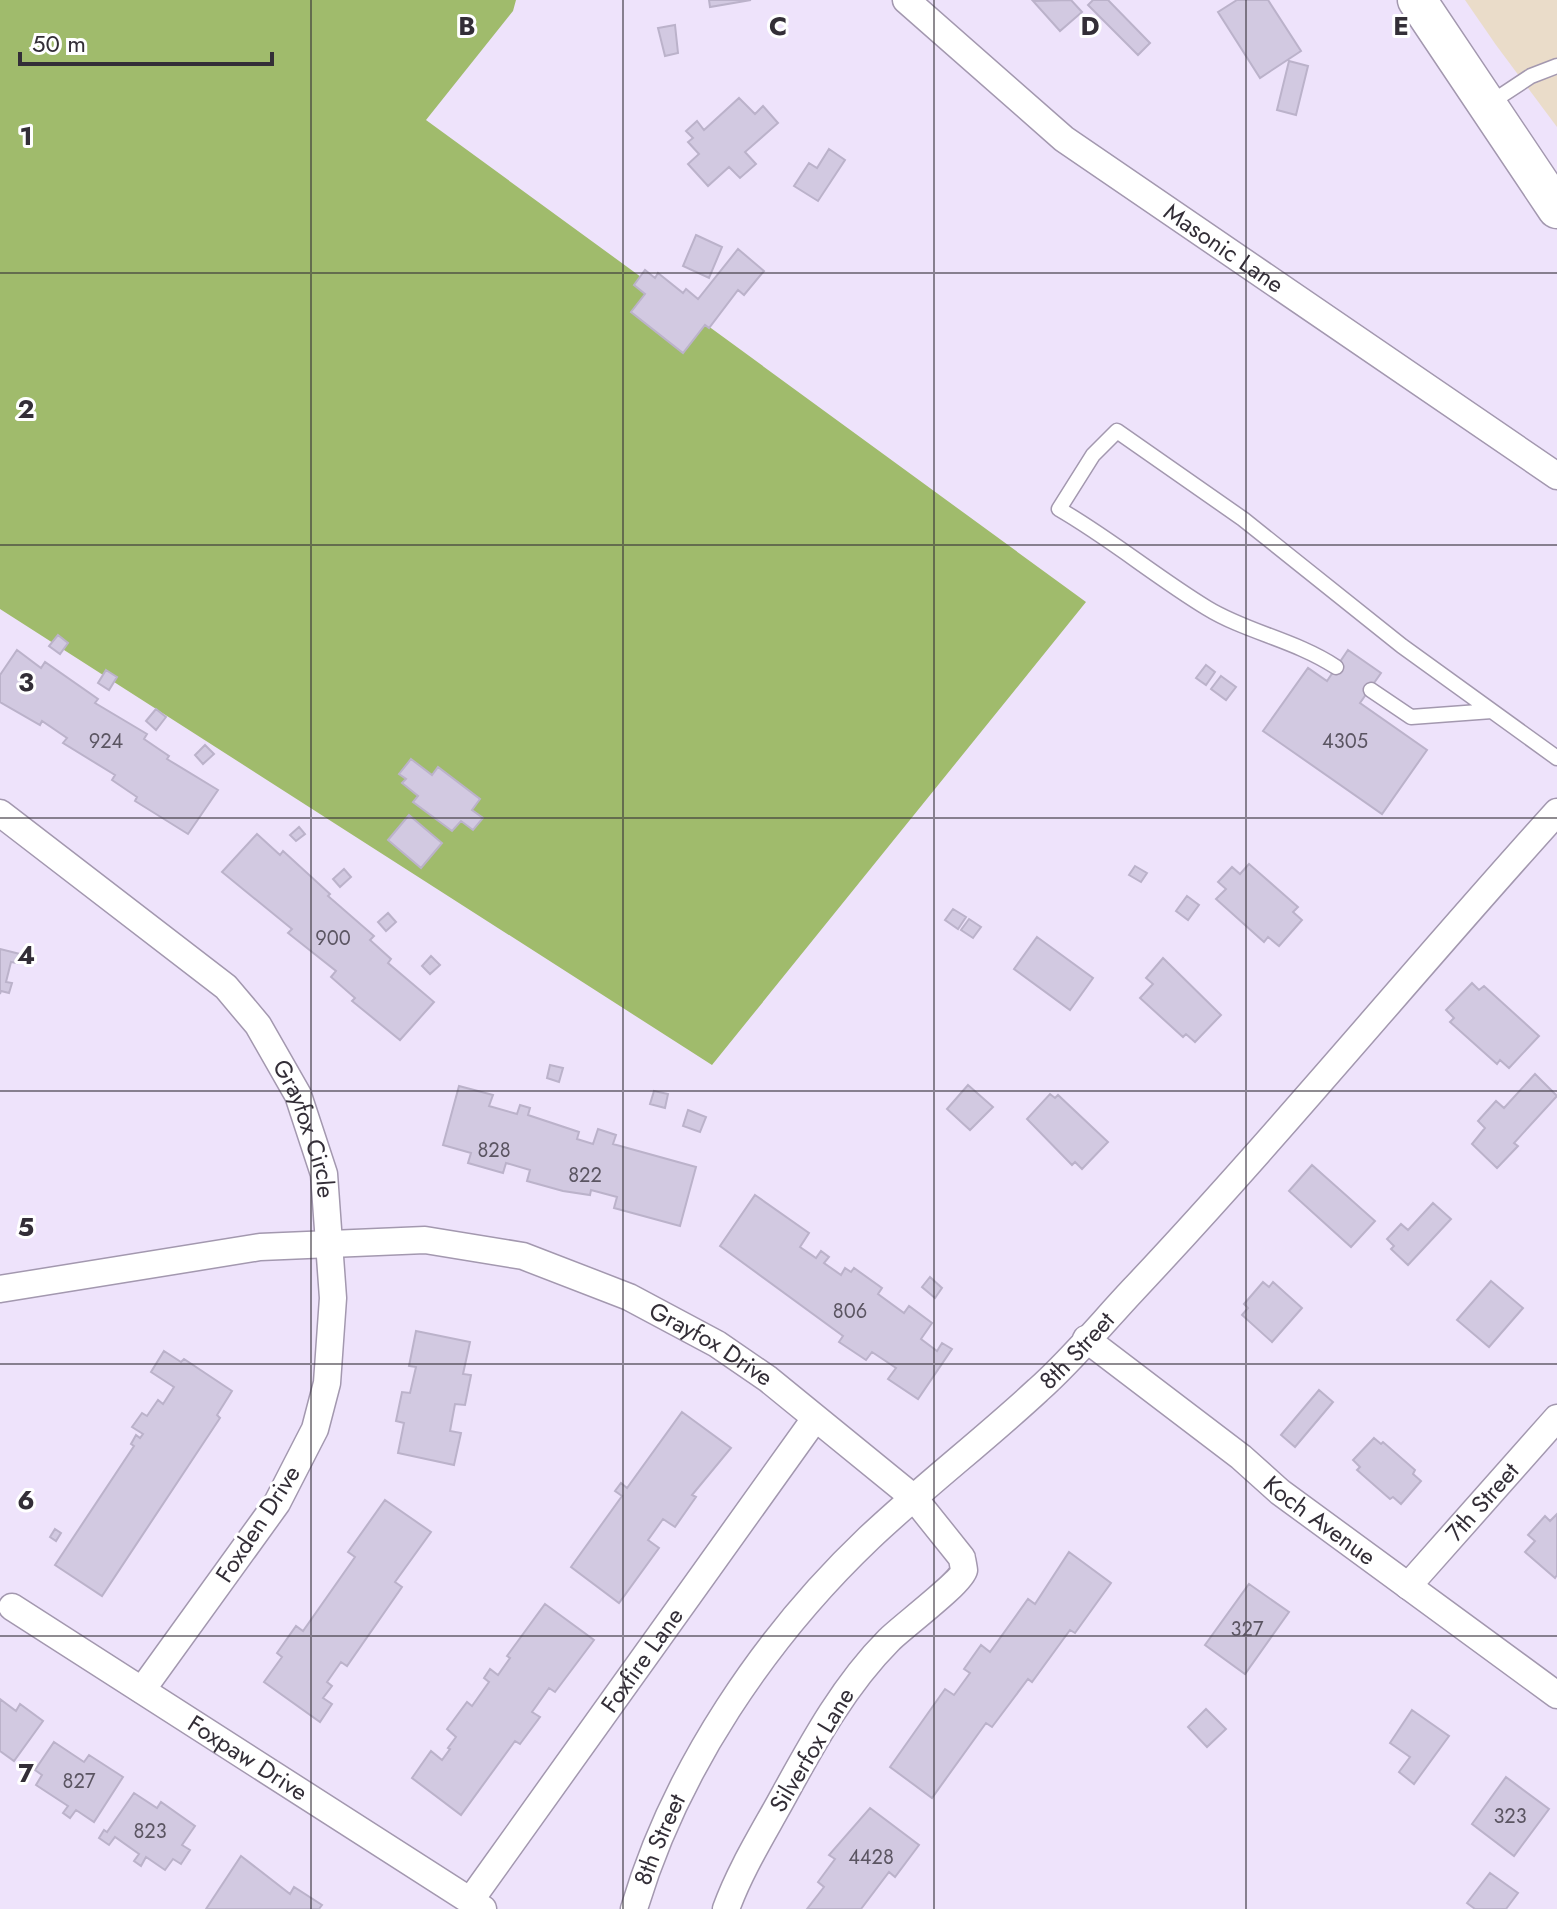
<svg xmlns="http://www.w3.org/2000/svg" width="1557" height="1909" font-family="Jost,sans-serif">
	<rect width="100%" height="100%" fill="#eee3fb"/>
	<path fill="#eadcc9" d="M1465,0H1557V127L1496,45Z"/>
	<path fill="#a0bb6c" d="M0,0H516L513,11L426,120L1086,602L712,1065L0,609Z"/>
	<path fill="#d2c9e1" stroke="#bbb2ca" stroke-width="2" d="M709,0H751L710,7Z
		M1071,0L1082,12L1060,31L1033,1Z
		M1093,0H1108L1150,43L1138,55L1088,5Z
		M1237,0H1268L1301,51L1260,78L1218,12Z
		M675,25L678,53L665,56L658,28Z
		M1289,61L1308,66L1296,115L1277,110Z
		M739,98L755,114L763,106L778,123L745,152L756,164L740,178L729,167L708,186L688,164L699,154L688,142L693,138L686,131L697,121L704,130Z
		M829,149L845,160L818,201L794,186L809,163L817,168Z
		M696,235L722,247L709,278L683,266Z
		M738,249L764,271L744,295L738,290L709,328L705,325L683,353L631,312L645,294L634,285L645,270L655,278L658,273L683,293L686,289L698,299Z
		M58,635L68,643L60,654L49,646Z
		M17,650L41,668L45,662L98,699L95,703L147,734L144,739L169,756L167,759L218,790L188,834L135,801L137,797L112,780L115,775L63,743L67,738L42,721L40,725L0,702V675Z
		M1348,650L1381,673L1360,703L1427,750L1382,814L1263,731L1308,668L1327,681Z
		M1206,665L1215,672L1206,685L1196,678Z
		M106,670L117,677L109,690L98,683Z
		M1221,676L1236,687L1226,700L1211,689Z
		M156,709L166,717L156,730L146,721Z
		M205,745L214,754L203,764L195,755Z
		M411,759L432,775L438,767L480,799L472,810L483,818L473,830L461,821L452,831L413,802L418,796L402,783L406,779L399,774Z
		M409,815L442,843L421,868L388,840Z
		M299,827L305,834L296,841L290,835Z
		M257,834L280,855L283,851L330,894L328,896L374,936L370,940L391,959L388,963L434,1002L400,1040L352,1001L355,998L331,977L336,971L288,933L292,929L222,872Z
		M1249,864L1298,907L1293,912L1302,920L1279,946L1268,937L1264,942L1216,899L1226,889L1218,882L1232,867L1240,874Z
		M1135,866L1147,873L1141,882L1129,875Z
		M344,869L351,877L340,887L333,879Z
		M1187,896L1199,905L1188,920L1176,911Z
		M953,909L966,917L958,929L945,920Z
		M388,913L396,922L386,931L378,922Z
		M969,919L981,927L973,938L961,930Z
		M1037,937L1093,978L1070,1010L1014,969Z
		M0,949L20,954L17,963L11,962L6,982L12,983L9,993L1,991L0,994Z
		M431,956L440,965L430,974L422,966Z
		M1163,958L1221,1015L1195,1042L1186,1034L1183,1037L1140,998L1153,984L1146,978Z
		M1472,983L1479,990L1484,986L1539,1036L1509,1068L1500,1060L1497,1064L1450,1022L1454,1018L1446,1010Z
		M550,1065L563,1068L559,1082L547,1078Z
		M1535,1074L1557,1096L1514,1143L1518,1146L1497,1168L1472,1144L1485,1128L1478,1121L1496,1101L1504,1108Z
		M968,1085L993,1107L970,1130L947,1109Z
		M459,1086L493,1095L489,1106L517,1114L520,1105L530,1108L528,1115L579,1132L577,1139L593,1144L598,1129L616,1135L613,1144L696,1167L680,1226L614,1208L617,1197L591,1190L590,1195L563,1191L527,1181L530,1170L506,1163L503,1173L468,1163L471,1153L443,1145Z
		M654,1091L668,1094L665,1108L650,1104Z
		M1050,1094L1055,1098L1058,1095L1108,1142L1082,1169L1075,1162L1072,1165L1027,1119Z
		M688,1110L706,1117L700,1132L683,1126Z
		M1312,1165L1375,1221L1351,1247L1289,1191Z
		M755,1195L809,1233L800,1247L816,1258L821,1251L829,1257L824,1263L841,1275L845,1268L851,1272L854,1268L882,1288L878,1294L904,1313L909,1306L932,1323L921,1339L937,1351L942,1343L952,1349L918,1399L888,1379L896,1368L872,1352L866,1360L839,1342L843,1336L720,1246Z
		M1433,1203L1451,1219L1408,1265L1391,1249L1394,1246L1387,1239L1401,1224L1408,1230Z
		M930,1277L942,1288L935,1298L922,1287Z
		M1491,1281L1523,1308L1489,1347L1457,1320Z
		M1263,1282L1269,1287L1273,1282L1302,1308L1272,1342L1242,1315L1248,1308L1244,1304Z
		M416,1331L470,1342L463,1374L471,1375L465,1405L455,1404L450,1431L461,1433L454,1465L398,1453L404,1423L396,1421L402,1392L410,1393L416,1367L409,1366Z
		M164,1351L181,1362L184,1359L232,1391L217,1415L220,1418L102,1596L55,1565L134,1446L131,1444L136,1435L140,1438L143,1434L132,1427L142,1413L147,1416L158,1400L163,1404L174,1387L151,1372Z
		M1319,1390L1333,1402L1295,1447L1281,1435Z
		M682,1412L731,1448L692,1495L696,1497L675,1527L663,1519L648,1540L659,1548L619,1603L571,1567L622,1496L615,1491L621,1483L627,1488Z
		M1374,1438L1381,1444L1383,1442L1415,1470L1413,1474L1421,1481L1401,1504L1393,1497L1390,1499L1357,1470L1360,1467L1353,1460Z
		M385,1500L431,1532L395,1582L402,1587L347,1666L341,1662L327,1682L332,1686L323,1698L332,1704L320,1722L264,1682L282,1657L277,1653L296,1626L303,1631L355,1557L348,1552Z
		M1557,1514V1575L1555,1578L1525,1552L1535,1541L1528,1535L1545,1516L1550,1521Z
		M55,1529L61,1533L56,1541L50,1537Z
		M1069,1552L1111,1583L1075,1633L1070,1630L1032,1682L1028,1679L992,1727L986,1723L932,1798L890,1767L945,1689L954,1695L970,1673L964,1669L981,1645L990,1652L1028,1599L1035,1604Z
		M1249,1584L1289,1612L1245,1674L1205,1645Z
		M545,1604L594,1640L555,1692L549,1688L532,1712L540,1717L520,1744L515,1741L461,1815L412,1778L431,1751L442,1760L450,1749L448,1748L456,1737L447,1729L467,1702L472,1706L489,1682L484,1678L490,1669L498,1675L510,1658L507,1656Z
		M0,1699L16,1711L20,1704L43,1721L14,1761L0,1751Z
		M1206,1709L1226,1729L1207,1747L1188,1727Z
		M1412,1710L1449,1736L1414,1784L1399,1772L1410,1757L1390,1743Z
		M54,1742L84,1762L89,1755L123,1777L94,1822L76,1810L70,1818L63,1813L68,1806L36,1785L42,1775L35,1770Z
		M1506,1777L1549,1809L1514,1856L1472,1824Z
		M134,1793L157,1808L161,1802L195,1826L182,1845L190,1850L181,1864L173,1859L165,1870L146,1857L141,1866L134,1861L139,1854L115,1837L109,1845L99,1838L104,1830L107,1832Z
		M870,1808L919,1845L895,1877L889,1872L861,1909H807L824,1887L818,1882L835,1859L829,1855Z
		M241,1856L290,1894L294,1887L322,1905L319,1909H206Z
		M1490,1873L1518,1893L1506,1909H1475L1467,1903Z"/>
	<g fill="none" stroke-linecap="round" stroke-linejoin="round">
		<defs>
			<path id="service" d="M1487,105L1531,76L1557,66
				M1336,667C1295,640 1246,632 1207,608C1156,577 1111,539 1059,509L1093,455L1117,431L1243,519L1402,646L1557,758
				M1371,690L1411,717L1492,711"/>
			<g id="minor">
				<path id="s1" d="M906,0L1064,139L1557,476"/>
				<path id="s2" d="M0,813L226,987L258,1025L298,1095L324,1174L333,1298L327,1383L315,1429L277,1503L142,1690"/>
				<path id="s3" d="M0,1289L260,1247L425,1240L523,1256L629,1297L717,1344L768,1379L914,1498L962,1558C962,1559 964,1569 964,1570C962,1582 902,1627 889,1640C842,1687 810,1748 778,1806C759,1840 739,1873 726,1909"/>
				<path id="s4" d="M1086,1339L1241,1457L1280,1492L1557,1695"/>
				<path id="s5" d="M1408,1586L1557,1418"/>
				<path id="s6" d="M12,1607L483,1909"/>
				<path id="s7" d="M470,1901L814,1420"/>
				<path id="s8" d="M634,1909C675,1770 765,1637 869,1538C923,1487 983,1441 1038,1390C1072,1360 1102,1323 1133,1290C1279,1135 1414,970 1557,812"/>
			</g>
			<path id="secondary" d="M1417,0L1557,209"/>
		</defs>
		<use href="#service" stroke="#a398af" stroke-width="17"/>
		<use href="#minor" stroke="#a398af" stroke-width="29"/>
		<use href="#secondary" stroke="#a398af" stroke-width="41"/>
		<use href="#service" stroke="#fff" stroke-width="14"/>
		<use href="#minor" stroke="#fff" stroke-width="26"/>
		<use href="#secondary" stroke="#fff" stroke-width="38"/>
	</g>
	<path fill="none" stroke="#332e37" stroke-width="2" stroke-opacity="0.55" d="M311,0V1909M623,0V1909M934,0V1909M1246,0V1909M0,273H1557M0,545H1557M0,818H1557M0,1091H1557M0,1364H1557M0,1636H1557"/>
	<g text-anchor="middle" stroke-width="6" stroke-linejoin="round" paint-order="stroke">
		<g font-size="20" fill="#5b5562">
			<text x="106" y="748">924</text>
			<text x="1345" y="748">4305</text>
			<text x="333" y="945">900</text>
			<text x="494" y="1157">828</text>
			<text x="585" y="1182">822</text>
			<text x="850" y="1318">806</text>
			<text x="1247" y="1636">327</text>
			<text x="79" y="1788">827</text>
			<text x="1510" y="1823">323</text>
			<text x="150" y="1838">823</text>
			<text x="871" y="1864">4428</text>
		</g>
		<g font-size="24" fill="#332e37" stroke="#fff">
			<text dy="8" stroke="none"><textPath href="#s1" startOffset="404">Masonic Lane</textPath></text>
			<text dy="8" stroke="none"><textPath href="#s2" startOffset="450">Grayfox Circle</textPath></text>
			<text dy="8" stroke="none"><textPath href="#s3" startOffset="736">Grayfox Drive</textPath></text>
			<text dy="8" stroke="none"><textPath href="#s8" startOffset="724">8th Street</textPath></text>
			<text dy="8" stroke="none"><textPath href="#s5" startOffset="112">7th Street</textPath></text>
			<text dy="8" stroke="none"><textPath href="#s4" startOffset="296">Koch Avenue</textPath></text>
			<text transform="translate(258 1524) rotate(-57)" y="8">Foxden Drive</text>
			<text dy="8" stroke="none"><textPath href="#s7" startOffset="296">Foxfire Lane</textPath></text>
			<text transform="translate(812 1750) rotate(-59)" y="8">Silverfox Lane</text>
			<text dy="8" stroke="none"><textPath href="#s6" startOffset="280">Foxpaw Drive</textPath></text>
			<text dy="8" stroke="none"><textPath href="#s8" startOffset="74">8th Street</textPath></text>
		</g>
	</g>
	<g font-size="26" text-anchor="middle" font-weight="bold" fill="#332e37" stroke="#fff" stroke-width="6" stroke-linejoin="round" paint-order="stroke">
		<text x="467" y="35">B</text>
		<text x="778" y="35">C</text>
		<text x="1090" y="35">D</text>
		<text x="1401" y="35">E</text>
		<text x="26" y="145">1</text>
		<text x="26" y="418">2</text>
		<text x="26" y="691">3</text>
		<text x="26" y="964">4</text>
		<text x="26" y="1236">5</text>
		<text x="26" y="1509">6</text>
		<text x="26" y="1782">7</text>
	</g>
	<path d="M20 52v12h252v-12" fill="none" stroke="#332e37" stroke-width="4"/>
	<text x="32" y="52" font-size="24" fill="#332e37" stroke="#ffffff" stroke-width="6" paint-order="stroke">50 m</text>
</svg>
